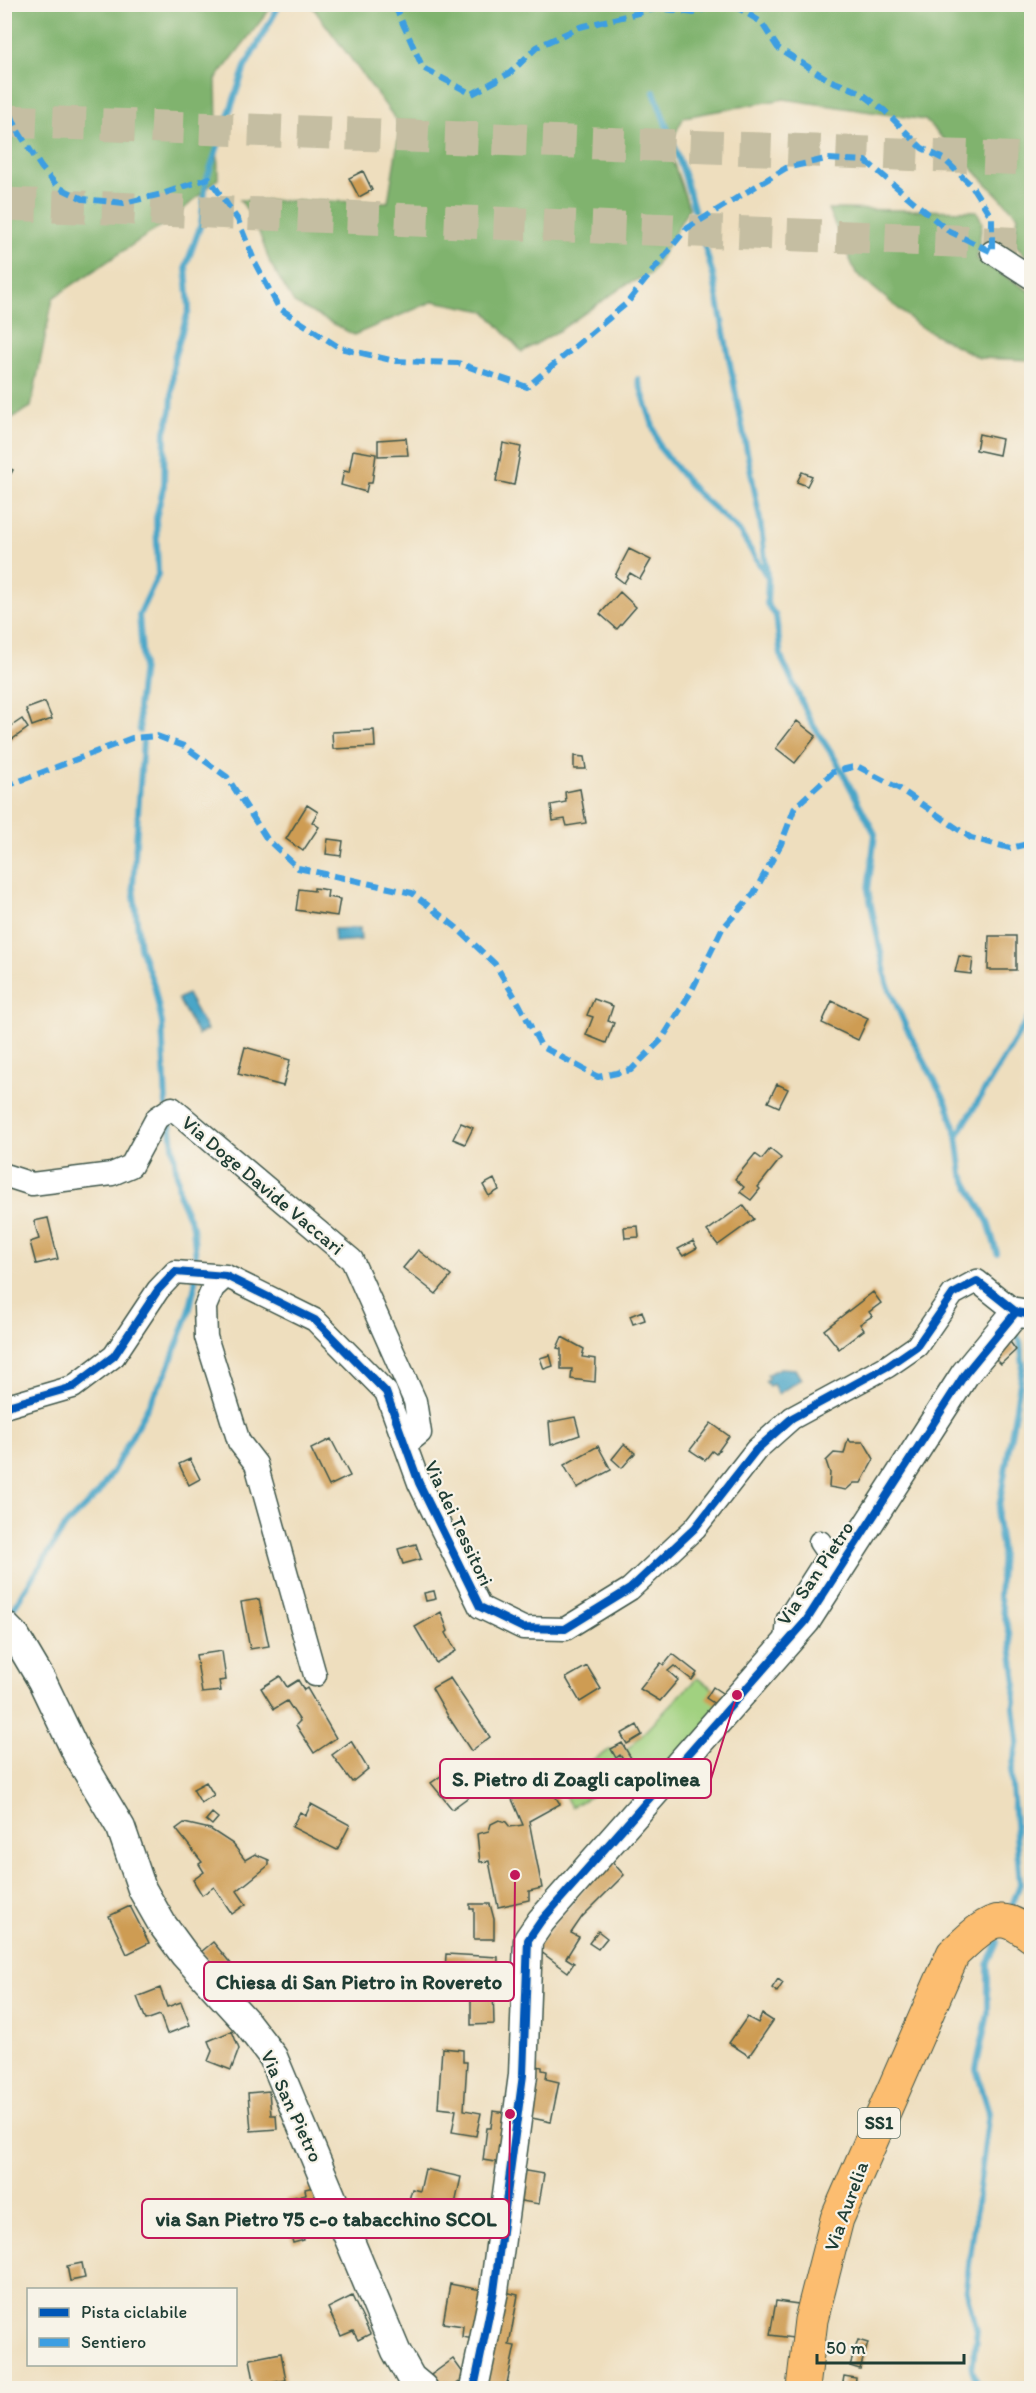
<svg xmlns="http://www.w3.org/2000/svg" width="1036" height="2393" font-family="Itim,sans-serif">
	<rect width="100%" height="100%" fill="#f7f3e8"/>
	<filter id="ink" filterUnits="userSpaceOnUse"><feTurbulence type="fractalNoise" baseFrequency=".0167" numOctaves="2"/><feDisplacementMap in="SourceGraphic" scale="12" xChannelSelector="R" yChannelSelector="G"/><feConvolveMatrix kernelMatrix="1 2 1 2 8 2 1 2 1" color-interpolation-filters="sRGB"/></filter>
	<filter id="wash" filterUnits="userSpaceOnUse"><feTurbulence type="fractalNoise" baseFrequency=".008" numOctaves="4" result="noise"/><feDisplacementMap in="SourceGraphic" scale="24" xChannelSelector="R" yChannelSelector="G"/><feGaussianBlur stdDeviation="1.35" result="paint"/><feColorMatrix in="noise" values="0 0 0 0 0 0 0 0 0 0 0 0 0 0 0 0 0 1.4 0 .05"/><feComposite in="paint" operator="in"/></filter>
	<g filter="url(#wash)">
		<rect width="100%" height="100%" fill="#eedebe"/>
		<path fill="#a1d180" stroke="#60875a" stroke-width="1.5" d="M697,1678L734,1702L656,1790L619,1761L627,1777L571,1807L557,1781L611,1749L618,1759Z"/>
		<path fill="#80b36e" stroke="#507851" stroke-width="1.5" d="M5,4L273,5L216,79L218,179L177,215L53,298L31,407L5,422Z
			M311,5H1031V261L1014,243L1018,216L925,120L784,99L684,117L668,147L689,208L651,274L627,284L560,330L522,352L485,311L434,301L354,335L294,303L270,263L255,221L240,200L388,202L399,134L397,121Z
			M828,209L977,211L982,222L977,259L1031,292V360L979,358L919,326L856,273Z"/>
		<path fill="#4aa6c8" stroke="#34727e" stroke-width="1.5" d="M360,928L361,940L335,942L334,929Z
			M187,994L207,1030L198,1035L178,999Z
			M780,1368L795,1369L801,1379L778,1394L773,1384L769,1386L765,1381L769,1378L767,1375Z"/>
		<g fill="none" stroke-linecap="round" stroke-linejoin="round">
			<path stroke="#4aa6c8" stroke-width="6" d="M654,92L684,174L713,275L760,519L767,575
				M638,379L660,448L696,492L739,531L768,578L767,604L776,616L781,657L811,722L837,762L875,834L868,890L887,983L906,1027L947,1104L957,1136L962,1174L988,1222L997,1253
				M140,731L138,707L143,666L139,615L158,575L156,518L164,485L165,431L171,411L174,358L189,309L186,266L201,224L206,181L245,67L280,4
				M143,741L133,886L140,948L154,985L162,1023L166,1105
				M957,1136L1032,1012
				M7,1618L66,1525L98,1494L113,1471L168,1369L189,1312L195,1285L196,1259L193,1227L180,1198L169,1115
				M1012,1905L1020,1884L1011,1774L1018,1740L1014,1707L1016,1682L1009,1632L999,1596L1002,1552L997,1519L1023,1365L1020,1341L1015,1333
				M979,2388L972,2369L977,2330L966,2288L989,2112L976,2069L988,2014V1962L998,1941"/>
		</g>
		<g id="blocks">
			<path fill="#ce9c53" d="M363,171L372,190L359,197L349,178Z
				M979,434L1002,439L999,455L976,450Z
				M406,438L408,455L378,456V440Z
				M503,443L521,447L514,485L496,481Z
				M353,450L376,454L372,483H368L366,492L341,485L344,471L349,472Z
				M4,465L13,470L4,486Z
				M802,472L812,476L807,486L797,482Z
				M629,549L651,560L640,579L630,573L624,583L615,576Z
				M620,592L636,607L617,629L600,614Z
				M45,702L52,719L32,726L26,709Z
				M22,719L28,728L7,743L4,731Z
				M797,721L816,736L795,763L776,748Z
				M374,730L375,747L333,749L332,732Z
				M574,756L584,757L586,769H574Z
				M580,789L586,823L567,826L565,819L553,821L551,805L566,802L565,792Z
				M307,805L318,812L312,822L319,827L303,851L286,839Z
				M328,839L343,841L341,856L326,854Z
				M314,888L328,890L327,897L340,899L337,916L296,910L299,889L314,891Z
				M989,936H1016V970H988Z
				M959,956L973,958L971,974L955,972Z
				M594,999L613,1006L608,1021L614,1023L606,1043L586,1035L593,1017L587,1015Z
				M832,1001L868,1018L858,1040L822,1023Z
				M245,1047L290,1060L283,1086L238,1074Z
				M777,1084L788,1089L779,1107L768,1102Z
				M461,1123L473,1128L465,1144L453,1139Z
				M770,1149L781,1158L758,1187L760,1189L751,1200L740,1192L744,1187L735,1179L755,1154L762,1159Z
				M494,1179L499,1190L489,1196L483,1185Z
				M743,1205L754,1219L718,1245L707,1231Z
				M48,1218L58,1259L36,1264L30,1242L39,1239L34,1221Z
				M638,1226L639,1237L625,1238L624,1227Z
				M693,1241L697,1248L683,1256L678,1249Z
				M418,1250L451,1276L436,1294L403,1268Z
				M873,1292L881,1303L869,1312L872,1316L860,1324L864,1330L839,1349L824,1330Z
				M642,1311L645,1320L633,1324L630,1316Z
				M1005,1335L1016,1350L1001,1364L989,1352Z
				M562,1337L584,1349L582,1357L596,1359L595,1382L571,1379L572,1369H561V1349L557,1348Z
				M550,1355L553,1366L544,1369L540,1358Z
				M575,1417L580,1435L551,1445L549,1422Z
				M711,1423L729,1436L716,1454L712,1451L705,1460L690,1450Z
				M331,1439L350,1476L329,1486L311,1449Z
				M848,1439L851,1442H864L874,1459L861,1483H854L846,1490L829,1487L830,1473L826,1461L834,1453L844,1454Z
				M624,1444L635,1453L622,1468L612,1459Z
				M598,1446L611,1470L577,1488L564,1465Z
				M190,1459L200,1479L189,1485L179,1464Z
				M416,1544L421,1559L403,1564L398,1549Z
				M434,1591L436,1599L426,1601L424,1593Z
				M259,1599L269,1646L250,1649L241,1602Z
				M441,1612L448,1631L446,1633L456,1651L436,1663L415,1627Z
				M222,1651L226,1680L219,1681L221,1691L202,1693L196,1655Z
				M673,1654L697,1673L692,1680L674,1666L668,1671L678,1680L660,1701L640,1689L661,1663L664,1665Z
				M587,1666L601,1689L580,1702L566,1678Z
				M280,1676L287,1687L298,1680L304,1690L307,1688L336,1738L314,1753L296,1725L300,1721L287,1701L274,1709L261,1688Z
				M450,1678L490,1737L471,1751L448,1716L432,1688Z
				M713,1687L725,1695L718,1706L706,1698Z
				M637,1725L642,1735L627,1744L621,1734Z
				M351,1741L368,1769L352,1782L332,1755Z
				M622,1743L631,1758L625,1762L620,1755L616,1758L611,1749Z
				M458,1764L478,1790L452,1809L431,1783Z
				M546,1781L560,1804L529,1821L542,1888L529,1891V1900L498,1907L489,1861L480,1862L477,1834L489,1831L491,1824L499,1820L506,1822L510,1827L523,1825L512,1799Z
				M206,1782L214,1795L201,1803L193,1789Z
				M311,1804L350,1825L337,1850L292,1827L300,1812L306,1815Z
				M212,1813L218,1818L212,1825L206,1820Z
				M184,1823L210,1829L233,1844L245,1860L255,1854L269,1860V1865L237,1891L246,1904L232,1914L214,1887L202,1895L193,1880L204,1872L199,1864L202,1862L176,1829Z
				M609,1858L624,1875L582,1917L571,1933L579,1937L566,1958L574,1963L568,1972L536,1948Z
				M470,1904H490L494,1919V1939H474V1909H470Z
				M130,1906L149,1943L127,1954L109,1916Z
				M598,1931L607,1938L598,1949L589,1943Z
				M213,1942L232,1965L220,1975L201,1952Z
				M446,1954L498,1957L497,1988H493L494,2024L471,2025V1993L444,1991Z
				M778,1979L783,1983L777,1992L772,1988Z
				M160,1988L167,2007L181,2002L190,2025L167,2034L160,2015L146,2020L137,1997Z
				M762,2014L773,2021L749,2056L729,2043L747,2017L758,2023Z
				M232,2031L239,2049L231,2070L208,2061L212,2051L208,2041Z
				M442,2048L463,2050V2062H467L464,2110L481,2113L476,2136L452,2132L456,2110L438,2108Z
				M537,2066L542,2067V2070L547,2071L546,2079L559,2082L551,2122L527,2117Z
				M269,2091L271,2115H276L277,2129L251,2131L248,2093Z
				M493,2111L514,2114L508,2164L483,2160L487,2128H491Z
				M425,2169L461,2177L452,2218L415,2210L417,2202L409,2200L412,2189L420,2191Z
				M520,2170L544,2174L539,2204L515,2200Z
				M314,2187L320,2210L291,2217L286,2199L306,2194L305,2189Z
				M301,2228L304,2240L293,2243L290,2231Z
				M82,2263L85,2278L70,2281L67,2266Z
				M450,2284L487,2291L479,2340L462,2337L463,2326L443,2323Z
				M501,2291L518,2295L509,2345L515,2346L506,2388H478Z
				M352,2296L370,2334L358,2340L353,2331L341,2336L328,2308Z
				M776,2301L798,2304L793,2338L770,2335Z
				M858,2340L868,2343L860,2369L850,2366Z
				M281,2353L286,2380L255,2386L250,2359Z
				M453,2359L466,2377L451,2388H441L431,2375Z
				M844,2376L856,2378L855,2388H842Z"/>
		</g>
	</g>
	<g filter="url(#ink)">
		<use href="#blocks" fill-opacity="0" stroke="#3e5549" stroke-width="1.5"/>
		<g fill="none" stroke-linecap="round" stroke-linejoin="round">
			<path stroke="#c5bea2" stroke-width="33" stroke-dasharray="33 16" stroke-linecap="butt" d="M4,121L1032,159
				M4,204L1032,244"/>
			<defs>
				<path id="minor" d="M992,252L1032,278
					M4,1175L32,1184L112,1174L131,1166L157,1118L172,1108L352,1260L415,1401L420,1433L405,1445
					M226,1276L213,1288L205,1307L206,1337L239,1442L256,1464L315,1675
					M4,1407L73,1387L114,1356L158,1290L175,1272L226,1276L315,1320L386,1392L419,1483L480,1607L523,1628L565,1629L630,1589L695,1528L756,1450L792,1418L888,1366L917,1346L953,1294L977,1281L1016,1312
					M786,1643L788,1619L829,1555L820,1542"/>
				<path id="tertiary" d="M4,1625L16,1637L42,1681L77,1754L121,1828L142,1889L162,1924L184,1954L246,2022L273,2057L396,2351L411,2378L423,2388
					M474,2388L494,2291L523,2075L528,1940L541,1921L806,1621L965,1374L1016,1312L1032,1315"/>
				<path id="primary" d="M803,2388L811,2320L837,2219L953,1954C964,1944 985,1921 1001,1921C1011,1920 1024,1930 1032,1936"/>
			</defs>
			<use href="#minor" stroke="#3e5549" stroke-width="25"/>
			<use href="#tertiary" stroke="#3e5549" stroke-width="31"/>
			<use href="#primary" stroke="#3e5549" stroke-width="35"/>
			<use href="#minor" stroke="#fff" stroke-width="22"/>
			<use href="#tertiary" stroke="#fff" stroke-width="28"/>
			<use href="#primary" stroke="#fcbd6f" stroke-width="33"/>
			<path stroke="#3c9ee2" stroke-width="6" stroke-dasharray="12 6" stroke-linecap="butt" d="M394,4L423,68L472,94L510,73L537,47L580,27L659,8L694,13L718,4
				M4,98L18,131L41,167L58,187L83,199L124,203L162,194L209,178L238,220L256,265L279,308L340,348L395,361L458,363L527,387L627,303L686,229L786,168L826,159L866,161L947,230L992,252V218L971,185L945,160L922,148L885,111L860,92L829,80L778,48L761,22L732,4
				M4,787L132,738L157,736L184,746L227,777L267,839L298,868L412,893L457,928L495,964L519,1004L541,1046L598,1077L631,1070L662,1039L691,992L722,929L754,893L781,844L795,807L833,772L857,766L900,789L971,838L1010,848L1032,843"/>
			<defs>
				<path id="cycleway" d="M4,1407L73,1387L114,1356L158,1290L175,1272L226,1276L315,1320L386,1392L419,1483L480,1607L523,1628L565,1629L630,1589L695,1528L756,1450L792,1418L888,1366L917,1346L953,1294L977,1281L1016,1312
					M474,2388L494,2291L523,2075L528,1940L541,1921L806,1621L965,1374L1016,1312L1032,1315"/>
			</defs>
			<use href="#cycleway" stroke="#f7f3e8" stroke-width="11"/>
			<use href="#cycleway" stroke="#0057b8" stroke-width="8"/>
		</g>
	</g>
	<g text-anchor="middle" stroke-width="4.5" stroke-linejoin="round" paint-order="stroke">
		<rect fill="#f7f3e8" stroke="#60746a" stroke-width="1.5" x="858" y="2108" width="42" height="30" rx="4.5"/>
		<g font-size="18" font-weight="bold" fill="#1f3d34">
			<text x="879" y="2129">SS1</text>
		</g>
		<g font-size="20" fill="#1f3d34" stroke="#f7f3e8">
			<text transform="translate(263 1185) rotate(40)" y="7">Via Doge Davide Vaccari</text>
			<text transform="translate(459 1523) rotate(65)" y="7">Via dei Tessitori</text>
			<text transform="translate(815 1573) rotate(-56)" y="7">Via San Pietro</text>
			<text transform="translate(292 2106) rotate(65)" y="7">Via San Pietro</text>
			<text transform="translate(846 2206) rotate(-70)" y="7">Via Aurelia</text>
		</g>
	</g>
	<path fill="none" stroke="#c2185b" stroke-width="2" d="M737 1695L711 1779M515 1875L514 1982M510 2114L509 2218"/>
	<g fill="#c2185b" stroke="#f7f3e8" stroke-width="2">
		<circle cx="737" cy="1695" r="6"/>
		<circle cx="515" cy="1875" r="6"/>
		<circle cx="510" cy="2114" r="6"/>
	</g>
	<g fill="#f7f3e8" stroke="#c2185b" stroke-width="2">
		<rect x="440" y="1759" width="271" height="39" rx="6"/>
		<rect x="204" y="1962" width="310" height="39" rx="6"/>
		<rect x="142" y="2199" width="367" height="39" rx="6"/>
	</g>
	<g font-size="21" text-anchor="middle" font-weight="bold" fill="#1f3d34">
		<text x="576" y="1786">S. Pietro di Zoagli capolinea</text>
		<text x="359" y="1989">Chiesa di San Pietro in Rovereto</text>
		<text x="326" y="2226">via San Pietro 75 c-o tabacchino SCOL</text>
	</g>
	<rect width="1036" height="2393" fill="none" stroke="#f7f3e8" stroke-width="24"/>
	<rect x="27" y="2288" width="210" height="78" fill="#f7f3e8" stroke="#a1aaa0" stroke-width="1.5"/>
	<rect x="39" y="2308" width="30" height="9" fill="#0057b8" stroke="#a1aaa0" stroke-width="1.5"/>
	<text x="81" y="2318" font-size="18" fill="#1f3d34">Pista ciclabile</text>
	<rect x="39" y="2338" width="30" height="9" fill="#3c9ee2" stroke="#a1aaa0" stroke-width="1.5"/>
	<text x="81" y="2348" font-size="18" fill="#1f3d34">Sentiero</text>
	<path d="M817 2354v9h147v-9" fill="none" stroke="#1f3d34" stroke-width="3"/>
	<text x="826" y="2354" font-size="18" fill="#1f3d34" stroke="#f7f3e8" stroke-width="4.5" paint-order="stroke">50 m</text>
</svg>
